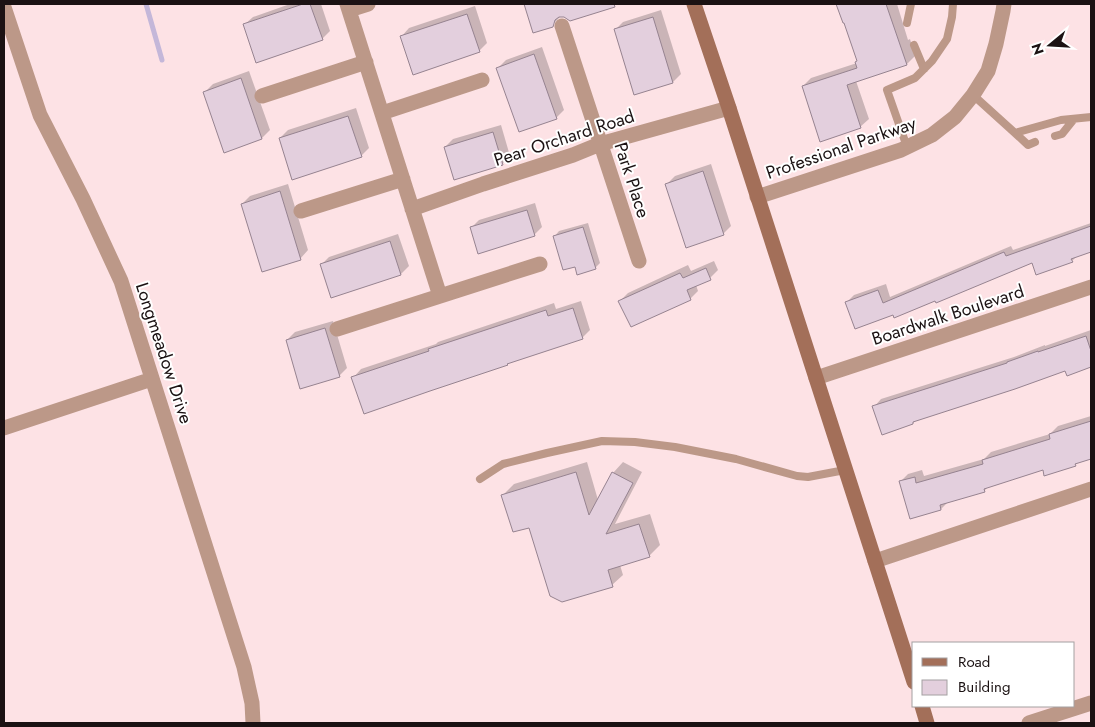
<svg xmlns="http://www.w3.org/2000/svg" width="1095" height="727" font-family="Jost,sans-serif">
	<rect width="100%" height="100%" fill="#fde2e5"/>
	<path fill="#0003" d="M290,4H321L330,31L322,39L244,25L253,17Z
		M525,4H603L596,11L561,16L552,25L534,31Z
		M839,4H897L908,40L910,39L915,56L907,64L856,81L869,119L860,127L803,86L811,78L857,63L858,61L838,5Z
		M475,6L487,43L479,51L401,37L409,28Z
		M661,10L681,74L673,82L635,94L615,30L623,22Z
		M542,47L564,110L556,118L498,68L506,60Z
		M249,71L270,130L262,138L205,92L213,84Z
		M356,108L369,148L361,156L280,138L288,130Z
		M501,125L510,156L502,164L445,147L453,139Z
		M711,164L731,226L723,234L667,184L675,176Z
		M288,184L308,250L300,259L242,204L250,196Z
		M535,203L542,227L534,235L471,228L479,220Z
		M588,223L600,263L595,268L576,265L554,237L559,231Z
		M1091,223V250L1078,255L1072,261H1033L935,299L893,314L846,303L854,295L886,284L890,297L1011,246L1013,250Z
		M398,234L409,266L401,274L321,265L329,257Z
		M714,261L718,270L710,278L696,285L698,291L690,299L620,301L628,293L688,265L691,271Z
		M581,301L590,330L582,338L510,361L507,364L353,378L361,369L436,344L438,342L554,303L556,309Z
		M333,321L347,368L339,376L287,340L295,332Z
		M1091,330V366L1068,374L1066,370L917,419L913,423L874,407L881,399L1014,357L1045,345V346Z
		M1091,416V458L1080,461L1075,465L1043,469L990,485L984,491L948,502L941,509L911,518L901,481L908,474L922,470L924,476L984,459L991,452L1050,434L1058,426Z
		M587,462L598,500L613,473L623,462L642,472L615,524L650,514L660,545L649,556L620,565L623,575L612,585L530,526L503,495L514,484Z"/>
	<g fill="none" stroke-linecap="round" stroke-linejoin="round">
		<path stroke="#c4b7d9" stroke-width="5" d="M146,4L162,60"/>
	</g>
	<path fill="#e3cfdd" stroke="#968390" d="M303,4H310L323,40L256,63L243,24Z
		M524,4H614L615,7L570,21L564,17H559L555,20L553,27L533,33Z
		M836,4H886L907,65L847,85L861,128L820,142L802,86L857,68L855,62L857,61L844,23H843Z
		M467,14L480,52L413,75L400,36Z
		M653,17L673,83L634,95L614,29Z
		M534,54L557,119L519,132L496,68Z
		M241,78L262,139L224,153L203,92Z
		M348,116L362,157L292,180L279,138Z
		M493,132L503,165L454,180L444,147Z
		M703,171L724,235L686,248L665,184Z
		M280,191L301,260L262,272L241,204Z
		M527,210L535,236L478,254L470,227Z
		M1091,226V252L1071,259L1073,262L1036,275L1032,263L936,303L935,301L894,318L893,315L855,329L845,302L878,290L883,303L1004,252L1006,256Z
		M583,227L596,269L577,275L575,267L563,270L553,236Z
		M390,241L401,275L331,298L320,264Z
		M706,268L711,280L687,290L691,300L631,327L618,301L680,273L683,278Z
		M573,308L583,339L507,364L508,365L430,391L364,414L351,377L429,351L428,349L546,310L548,316Z
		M325,328L340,377L300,389L286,340Z
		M1086,336L1091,351V367L1067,376L1065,371L1015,389L913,422V424L882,435L872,406L1007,363V362L1038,351V352Z
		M1091,421V459L1075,464L1076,466L1044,476L1043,470L984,489L985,492L940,505L941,510L910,519L899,481L915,477L916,483L983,464L982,460L1050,439L1049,434Z
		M576,472L589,515L612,472L633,483L606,534L639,524L650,557L608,570L613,587L562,602L550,596L529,528L513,532L501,495Z"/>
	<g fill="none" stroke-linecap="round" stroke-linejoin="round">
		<path stroke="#bc9888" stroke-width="8" d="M907,23L911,4
			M914,45L924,69
			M973,95L1015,133L1061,120L1091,117
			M1015,133L1028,145L1035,142
			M1055,136L1062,134L1074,119
			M907,147L887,90L915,78L932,61L947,39L952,17L953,4
			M480,479L503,464L547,453L602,441L635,442L675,447L736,459L797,476L808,477L845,470"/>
		<path stroke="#bc9888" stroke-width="15" d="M347,4L440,296
			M4,7L40,115L83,199L121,281L244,667L252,703L253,723
			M349,10L368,4
			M562,26L639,261
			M262,96L366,62
			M382,113L482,80
			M757,197L901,150L932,135L955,117L973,95L988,71L996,44L1003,11L1004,4
			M412,209L483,184L573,155L600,144L729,108
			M301,211L403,179
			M337,329L540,264
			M816,378L1091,287
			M4,428L152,379
			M875,561L1091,489
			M1029,723L1091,703"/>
		<path stroke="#a36f59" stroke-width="15" d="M694,4L729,108L914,682
			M922,706L927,723"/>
	</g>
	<g text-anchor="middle" stroke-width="4" stroke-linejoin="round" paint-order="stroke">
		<g font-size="18" fill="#1b1213" stroke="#fff">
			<text transform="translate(564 138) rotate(-18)" y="6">Pear Orchard Road</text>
			<text transform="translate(841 148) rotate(-19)" y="6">Professional Parkway</text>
			<text transform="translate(632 180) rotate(72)" y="6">Park Place</text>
			<text transform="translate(948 315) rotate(-18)" y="6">Boardwalk Boulevard</text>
			<text transform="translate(164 353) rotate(72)" y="6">Longmeadow Drive</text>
		</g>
	</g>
	<rect width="1095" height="727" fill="none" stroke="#1b1213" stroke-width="10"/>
	<rect x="912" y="642" width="162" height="65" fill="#ffffff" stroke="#a4a0a1"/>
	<rect x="922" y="658" width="25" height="8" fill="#a36f59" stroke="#a4a0a1"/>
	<text x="958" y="667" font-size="15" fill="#1b1213">Road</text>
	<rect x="922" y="680" width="25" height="15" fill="#e3cfdd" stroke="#a4a0a1"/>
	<text x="958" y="692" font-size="15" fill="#1b1213">Building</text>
	<g transform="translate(1050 45) rotate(252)" stroke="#ffffff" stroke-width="4" paint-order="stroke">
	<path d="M0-4L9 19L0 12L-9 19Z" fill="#1b1213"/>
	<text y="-8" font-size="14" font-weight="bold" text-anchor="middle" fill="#1b1213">N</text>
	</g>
</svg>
